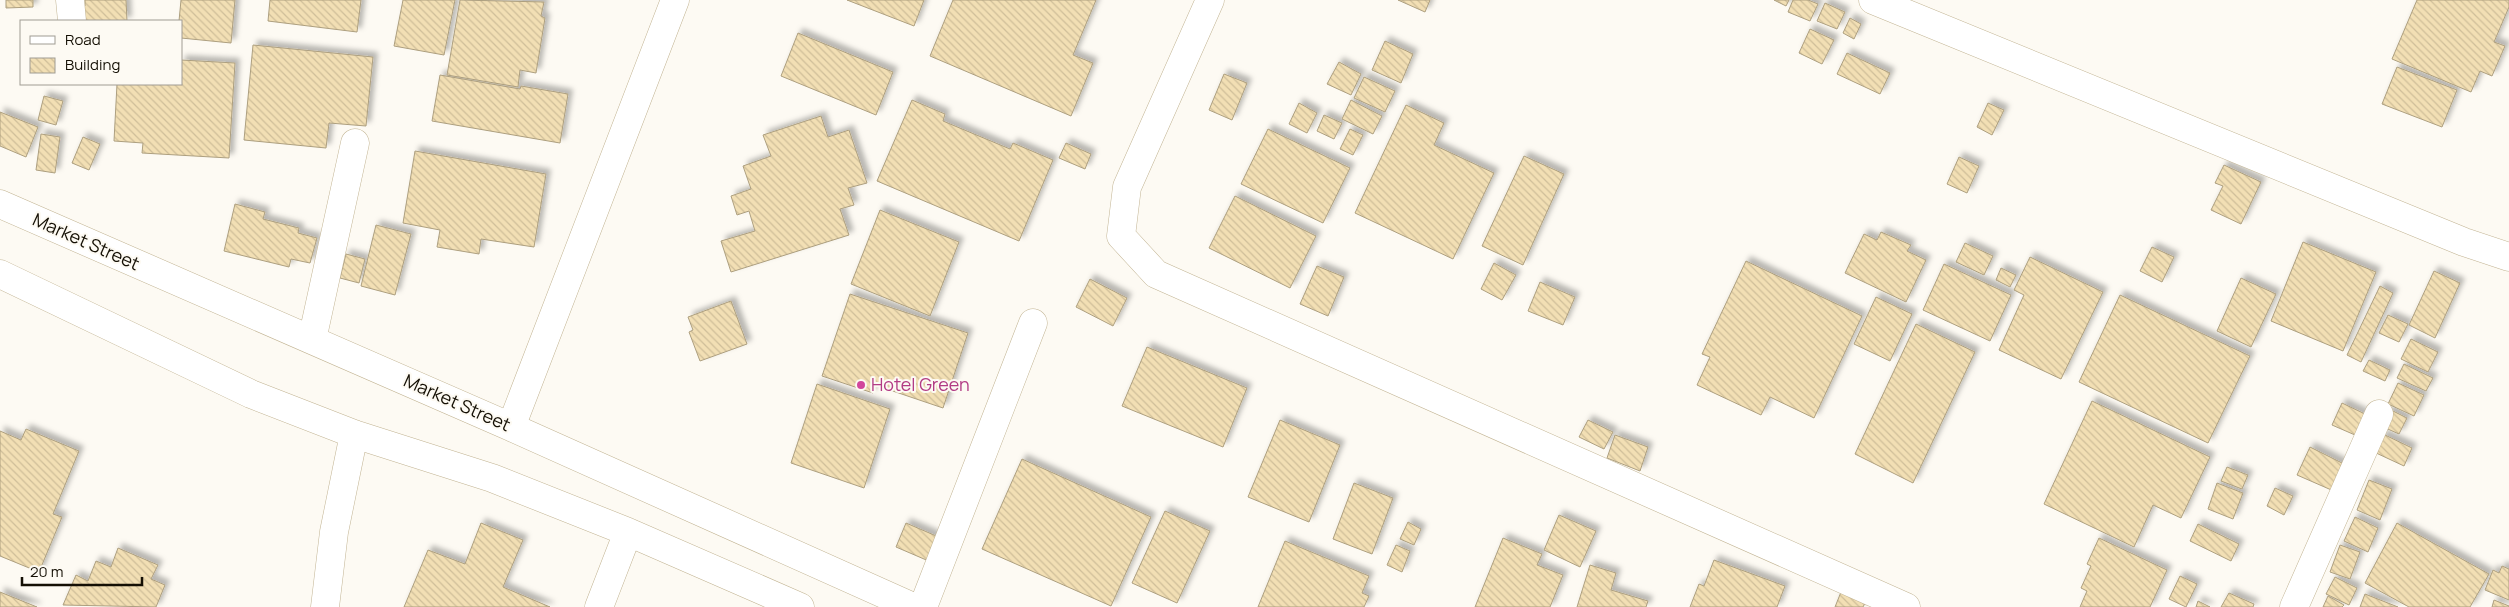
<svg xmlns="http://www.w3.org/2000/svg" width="2509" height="607" font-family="Manrope,sans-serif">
	<defs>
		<pattern id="building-back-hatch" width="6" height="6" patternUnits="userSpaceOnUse" patternTransform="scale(1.25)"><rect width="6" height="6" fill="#f2dfb4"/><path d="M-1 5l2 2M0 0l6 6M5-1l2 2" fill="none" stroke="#cfbe99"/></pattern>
		<filter id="shadow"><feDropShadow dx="4.5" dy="-4.5" stdDeviation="2.5" flood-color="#0004"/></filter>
	</defs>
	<rect width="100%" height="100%" fill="#fdfaf3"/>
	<path fill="url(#building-back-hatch)" stroke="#ad9f7f" filter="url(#shadow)" d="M6,0H33V7L6,8Z
		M85,0H126L127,21H80L79,7L85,6Z
		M181,0H235L231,43L181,38V21H179Z
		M270,0H361L357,32L268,21Z
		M403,0H455L444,55L394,46Z
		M460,0L544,2L541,16L545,18L536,73L520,70L518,87L447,75Z
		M847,0H924L914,26Z
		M953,0H1096L1073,55L1093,63L1071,116L930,56Z
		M1398,0H1430L1425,12Z
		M1774,0H1789L1786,6Z
		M1793,0H1808L1818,4L1810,21L1788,12Z
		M2417,0H2509V7L2494,42L2505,46L2492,76L2480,71L2471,92L2392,59Z
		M1825,3L1845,12L1837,29L1817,21Z
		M1850,18L1861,24L1854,39L1843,33Z
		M1810,29L1834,40L1822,64L1799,53Z
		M798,33L893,72L876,115L781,76Z
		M1385,41L1413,54L1401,83L1372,70Z
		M253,45L373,57L366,126L329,123L326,148L244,140Z
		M1847,53L1890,73L1880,94L1837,74Z
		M181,60L235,63L229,158L142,153L143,143L114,141L117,84H181Z
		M1339,62L1361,74L1351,95L1327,84Z
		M2397,67L2457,90L2442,127L2382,104Z
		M1224,74L1247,83L1232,120L1209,110Z
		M440,75L520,89L521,86L568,94L560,143L432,121Z
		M1364,77L1395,91L1385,112L1354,98Z
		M44,96L63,101L56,125L38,120Z
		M912,100L945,114L943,121L1010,149L1013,143L1053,160L1019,241L877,181Z
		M1351,100L1382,116L1373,134L1342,119Z
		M1299,103L1317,113L1307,133L1289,124Z
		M1988,103L2004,110L1992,135L1977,127Z
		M1406,105L1444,123L1434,145L1494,173L1453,259L1355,213Z
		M0,112L38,127L26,157L0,146Z
		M1324,115L1342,123L1334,139L1317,131Z
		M821,116L828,137L849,130L867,183L848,188L854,205L840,209L849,235L731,272L721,241L755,231L749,211L737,215L731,196L751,189L743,166L771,156L763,135Z
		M1268,129L1350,168L1323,223L1241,184Z
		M1350,129L1363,135L1353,155L1340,149Z
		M41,134L60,137L55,173L36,170Z
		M83,137L100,144L89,170L72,163Z
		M1066,143L1091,154L1085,169L1059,158Z
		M415,151L546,174L534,247L481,239L479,254L437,247L440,230L403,223Z
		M1524,156L1564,174L1523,265L1482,246Z
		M1959,157L1979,166L1967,193L1947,184Z
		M2224,165L2261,182L2241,224L2211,210L2223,186L2215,183Z
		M1235,196L1316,236L1290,288L1209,248Z
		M235,204L265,212L263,219L299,228L298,233L317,238L310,263L291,259L289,267L224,251Z
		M880,210L959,242L930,316L851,284Z
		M376,225L411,234L395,295L361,286Z
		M1881,232L1911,245L1907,251L1926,260L1906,302L1845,273L1864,234L1877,240Z
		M2303,242L2376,272L2343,351L2271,321Z
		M1965,243L1993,256L1984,275L1956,262Z
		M2152,247L2174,257L2162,282L2140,271Z
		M346,254L365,259L359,283L340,278Z
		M2030,257L2103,292L2061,379L1999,350L2024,295L2014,290Z
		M1746,261L1862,316L1814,418L1770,397L1761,415L1697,385L1710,357L1702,354Z
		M1494,263L1516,275L1502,300L1481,289Z
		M1944,264L2011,295L1990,341L1923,310Z
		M1317,266L1344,277L1328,316L1300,304Z
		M2001,268L2016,275L2010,287L1996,280Z
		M2434,271L2460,283L2435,338L2409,325Z
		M2241,278L2276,294L2251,347L2217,331Z
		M1090,279L1127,298L1113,326L1076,307Z
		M1540,282L1575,297L1563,325L1528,311Z
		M2380,286L2393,293L2361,362L2347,355Z
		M850,294L968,333L943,408L875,385L873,393L822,376Z
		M2120,295L2250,356L2208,443L2079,382Z
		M1876,297L1912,314L1890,361L1854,344Z
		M731,301L747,344L700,361L689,332L693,330L688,317Z
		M2388,315L2408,324L2399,342L2379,333Z
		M1916,324L1975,352L1913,483L1855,454Z
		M2411,339L2438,352L2428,372L2401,359Z
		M1147,347L1247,388L1223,447L1122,406Z
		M2369,360L2390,370L2385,381L2363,371Z
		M2404,364L2433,378L2426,391L2397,378Z
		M2398,383L2424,395L2414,416L2388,404Z
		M817,384L890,409L864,488L791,463Z
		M2092,401L2210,457L2181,518L2153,505L2134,547L2044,504Z
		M2342,403L2365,414L2355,435L2332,425Z
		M2389,409L2407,418L2399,434L2381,426Z
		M1280,420L1340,445L1309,522L1248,497Z
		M1588,420L1613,432L1604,449L1579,437Z
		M26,429L79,451L53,514L62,517L39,572L0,556V431L21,440Z
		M2383,434L2412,448L2404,466L2374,452Z
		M1615,435L1648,447L1640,471L1607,458Z
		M2310,447L2348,466L2336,492L2297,475Z
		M1022,459L1151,517L1111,606L982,549Z
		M2227,467L2248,475L2242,489L2221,481Z
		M2369,480L2392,489L2380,520L2357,510Z
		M1354,483L1393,498L1372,554L1333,539Z
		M2217,483L2243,493L2233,519L2208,509Z
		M2275,488L2293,496L2284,515L2267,506Z
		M1165,511L1210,531L1177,603L1132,583Z
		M1559,515L1596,531L1580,567L1544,550Z
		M2355,517L2378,528L2368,552L2344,541Z
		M1408,522L1421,529L1414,545L1400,539Z
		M481,523L523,540L503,587L550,607H404L428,550L465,564Z
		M906,523L941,538L931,562L896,547Z
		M2397,523L2489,574L2470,607H2409L2365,583Z
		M2198,524L2239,544L2231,561L2190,541Z
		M1503,538L1542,554L1537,565L1563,575L1550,607H1475Z
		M2099,538L2167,570L2150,607H2080L2087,591L2081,588L2091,566L2087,564Z
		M1285,541L1369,576L1362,593L1369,596L1364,607H1258Z
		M1396,545L1410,551L1402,572L1387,565Z
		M2340,545L2360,552L2350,579L2330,572Z
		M118,548L158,565L151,579L165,585L156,607L63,605L76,575L88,581L96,561L111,567Z
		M1714,560L1785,586L1777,607H1690L1699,584L1704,586Z
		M1590,565L1616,573L1611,590L1648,601L1646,607H1577Z
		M2502,566L2509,569V600L2485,590L2493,570L2499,573Z
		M2180,576L2197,584L2186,607L2169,599Z
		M2335,577L2357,588L2349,605L2326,594Z
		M0,592L37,607H0Z
		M1841,592L1866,601L1863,607H1835Z
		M2229,593L2254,604L2253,607H2221Z
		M2365,594L2398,607H2360Z
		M2328,596L2344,605L2342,607H2323Z
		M2494,600L2509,606V607H2492Z
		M2198,601L2210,607H2196Z"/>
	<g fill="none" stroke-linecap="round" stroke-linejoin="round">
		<defs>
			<path id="minor" d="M70,0L72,21
				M1210,0L1127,187L1121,236L1156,274L1906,607
				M1873,0L2464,242L2509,257
				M0,204L511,427L913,607
				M0,274L251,394L354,434L492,478L628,532L800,607
				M312,340L355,143
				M511,427L675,0
				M325,607L334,532L354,434
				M599,607L628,532
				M923,607L1033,323
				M2294,607L2379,414"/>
		</defs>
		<use href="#minor" stroke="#c2b493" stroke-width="29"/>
		<use href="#minor" stroke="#fff" stroke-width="28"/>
	</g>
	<circle fill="#d1479c" stroke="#fdfaf3" stroke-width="2" cx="861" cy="385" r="5"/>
	<g text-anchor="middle" stroke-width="4" stroke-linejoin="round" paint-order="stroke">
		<g font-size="18" fill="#140f04" stroke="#fdfaf3">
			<text transform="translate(86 242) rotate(24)" y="6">Market Street</text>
			<text transform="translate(457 403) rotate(24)" y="6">Market Street</text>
		</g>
		<g font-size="18" fill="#b23c85" stroke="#fdfaf3" text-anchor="start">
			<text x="871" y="391">Hotel Green</text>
		</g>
	</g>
	<rect x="20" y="20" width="162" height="65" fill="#fdfaf3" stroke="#a09c93"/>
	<rect x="30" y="36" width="25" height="8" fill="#ffffff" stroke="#a09c93"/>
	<text x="65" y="45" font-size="15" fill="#140f04">Road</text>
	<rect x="30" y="58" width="25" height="15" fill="url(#building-back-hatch)" stroke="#a09c93"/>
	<text x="65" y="70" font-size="15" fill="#140f04">Building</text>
	<path d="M22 577v8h120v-8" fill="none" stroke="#140f04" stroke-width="2.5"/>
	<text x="30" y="577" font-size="15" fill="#140f04" stroke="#fdfaf3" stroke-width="4" paint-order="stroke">20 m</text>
</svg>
